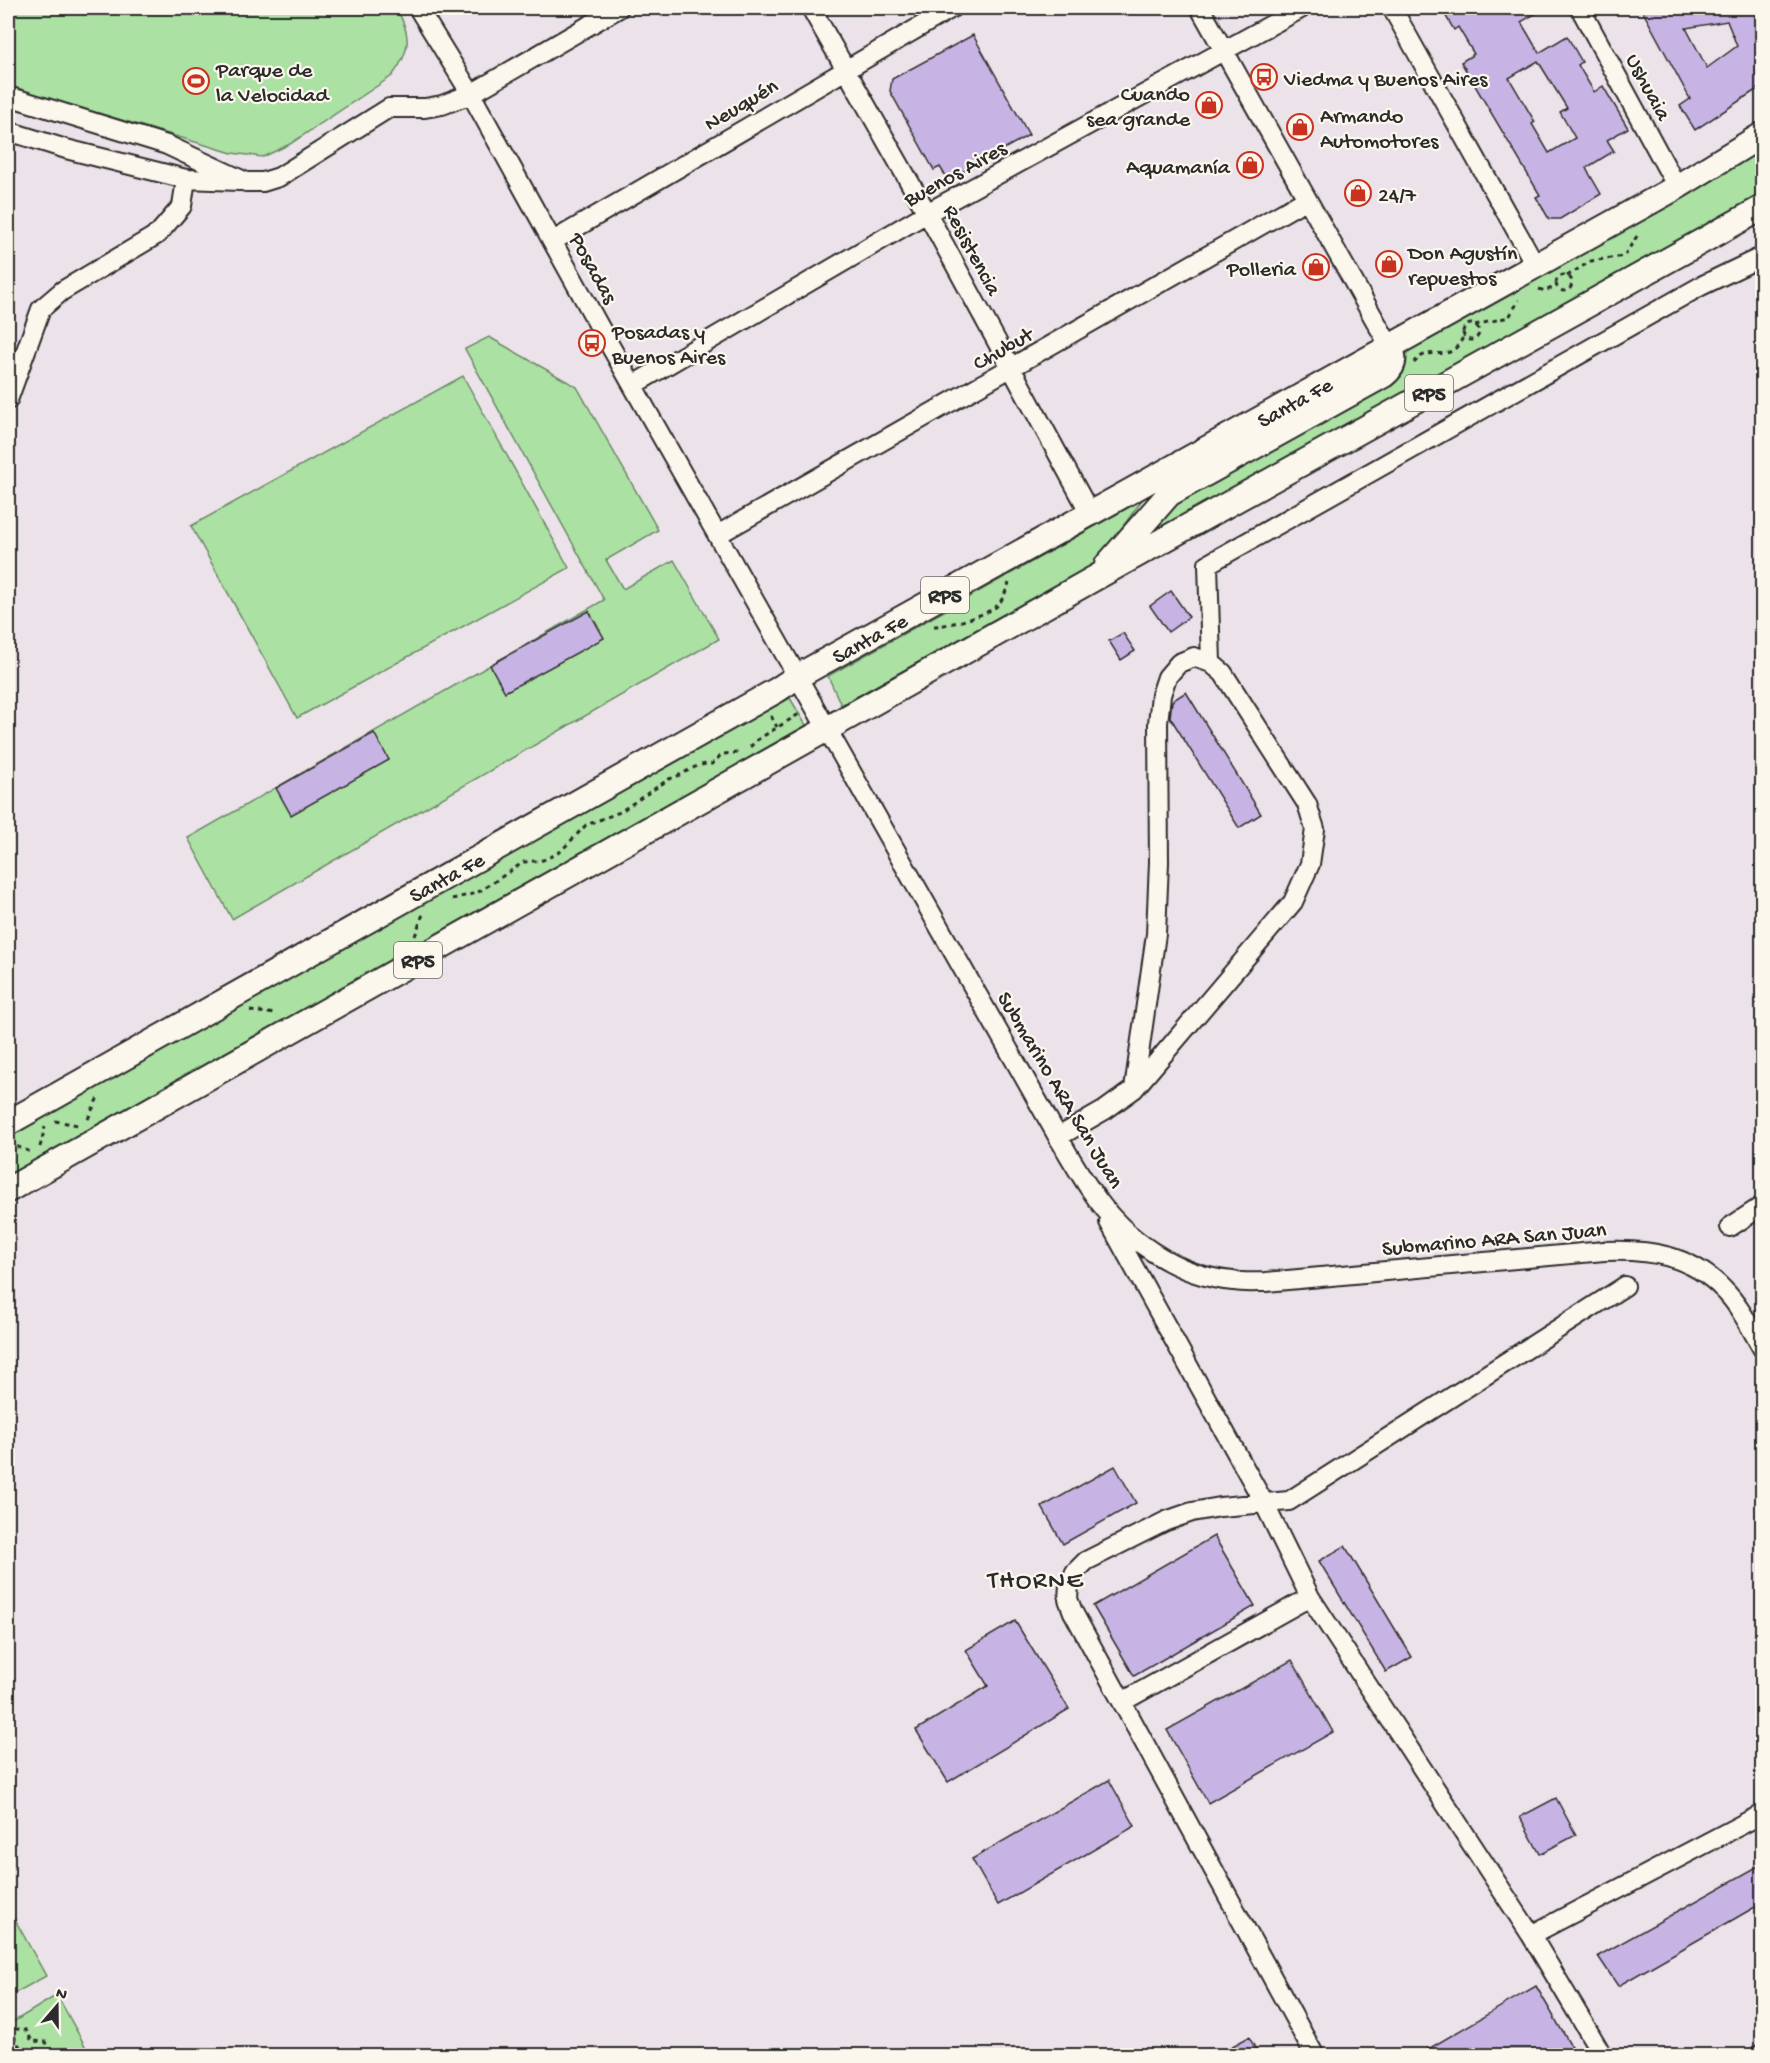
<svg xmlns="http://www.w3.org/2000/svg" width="1770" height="2063" font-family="'Gochi Hand',sans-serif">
	<rect width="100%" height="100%" fill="#ece3ea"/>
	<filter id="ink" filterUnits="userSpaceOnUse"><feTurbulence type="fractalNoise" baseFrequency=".0167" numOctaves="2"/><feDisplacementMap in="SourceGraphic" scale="12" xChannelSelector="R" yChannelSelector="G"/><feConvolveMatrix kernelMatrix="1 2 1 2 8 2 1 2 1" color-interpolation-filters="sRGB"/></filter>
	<g filter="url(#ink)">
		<path fill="#abe1a3" stroke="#6b8667" stroke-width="1.5" d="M8,8H396C412,35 411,51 392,76L290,144L263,157L232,153L8,86Z
			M1762,150V193L1136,542L1169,503L1401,373L1408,350Z
			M489,337L577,387L658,530L606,560L623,589L674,560L719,639L232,919L188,838L604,600L465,349Z
			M463,376L569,568L297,718L191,526Z
			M1142,500L1095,565L841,705L828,676Z
			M790,698L807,727L8,1175V1137Z
			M8,1907L46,1976L8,1997Z
			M57,1995L90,2055H22L8,2029V2025Z"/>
		<path fill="#c8b4e4" stroke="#2b2b2b" stroke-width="1.5" fill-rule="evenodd" d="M1441,8H1545L1521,22L1539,53L1567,36L1582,62L1578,65L1594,92L1603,86L1628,128L1607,140L1614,151L1586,168L1601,194L1560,219H1549L1536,197L1540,195L1461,62L1474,54L1458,27L1454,30ZM1538,61L1567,108L1560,112L1575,138L1549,153L1532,124L1535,122L1509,78Z
			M1641,8H1759V15L1756,16L1762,38V86L1695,130L1680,106L1690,99ZM1727,21L1737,46L1707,68L1686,28Z
			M973,35L1029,135L948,180L940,167L934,170L890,91L892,79Z
			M1171,591L1189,617L1168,632L1150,606Z
			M589,611L604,638L505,692L490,665Z
			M1123,633L1135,651L1121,660L1109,641Z
			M1186,692L1261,814L1239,828L1170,717L1172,701Z
			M374,733L389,760L291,815L276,788Z
			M1115,1466L1136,1503L1063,1544L1042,1507Z
			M1214,1536L1255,1606L1134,1676L1093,1606Z
			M1345,1546L1412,1657L1386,1672L1319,1561Z
			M1015,1621L1069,1709L948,1782L916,1730L988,1686L966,1650Z
			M1292,1660L1333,1732L1208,1803L1167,1730Z
			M1109,1780L1135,1826L998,1905L972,1859Z
			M1556,1798L1576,1835L1540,1854L1520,1817Z
			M1762,1864V1903L1618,1986L1598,1956Z
			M1536,1986L1576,2055H1418Z
			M1249,2037L1259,2055H1216Z"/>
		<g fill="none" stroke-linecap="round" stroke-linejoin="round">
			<defs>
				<path id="minor" d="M418,8L471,94L604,335L1058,1137C1069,1155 1080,1175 1092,1192C1124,1239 1176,1276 1233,1281C1244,1283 1255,1282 1266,1282L1604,1251C1649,1249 1691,1255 1724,1290C1740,1306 1751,1329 1762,1348
					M811,8L927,213L1091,515
					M1200,8L1390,347
					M1392,8L1536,266
					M1580,8L1677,187
					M8,96L167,145L246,182H263L279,177L389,108H425L442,105L471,94L619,8
					M8,131L66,149L186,179L239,181
					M553,241L952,8
					M633,385L927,213L1302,8
					M8,400L41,309L62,291L158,234L182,206L186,179
					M719,534L1307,199
					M1211,663L1208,564L1701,286L1757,259L1762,267
					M1058,1137L1105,1110L1134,1089L1293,902L1310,864L1315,829L1307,804L1223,673L1211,663L1194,657L1179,663L1167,677L1161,695L1158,723L1159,862L1156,934L1134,1089
					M1109,1222L1264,1503L1310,1597L1531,1935L1603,2056
					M1730,1227L1762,1206
					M1122,1702L1310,1597
					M1531,1935L1762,1814
					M1315,2056L1073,1612L1068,1599L1069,1585L1075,1572L1086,1561L1166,1521L1192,1512L1220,1507L1289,1501L1625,1286
					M1761,2056L1762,2053"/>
				<path id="major" d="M1107,565L1169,494L1384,375C1394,367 1396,359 1390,347
					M8,1123L777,690L798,676L1677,187L1762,135
					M8,1190L1095,578L1762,208"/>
			</defs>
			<use href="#minor" stroke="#2b2b2b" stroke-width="22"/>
			<use href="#major" stroke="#2b2b2b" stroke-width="28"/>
			<path stroke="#2b2b2b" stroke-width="3" stroke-dasharray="4.5 4.5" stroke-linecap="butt" d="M1556 283a8 8 0 1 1 16 0a8 8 0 1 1-16 0Z
				M1567,276L1591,261L1624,256L1639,233
				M1539,289L1545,291L1557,286
				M1463 332a8 8 0 1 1 16 0a8 8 0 1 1-16 0Z
				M1475,325L1509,317L1519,300
				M1414,363C1431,341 1449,369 1464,335
				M934,626C948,626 988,615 998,605C1003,599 1006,591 1009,583
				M771,716L777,727
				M750,747L757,740L799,714
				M452,899L477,893L524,862L543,860L552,856L561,851L586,825L620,812L669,779C685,775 694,763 712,764L722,754L739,753
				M415,936L423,914
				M250,1011L276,1014
				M88,1119L99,1095
				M55,1121L78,1125
				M40,1147L45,1127
				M8,1149L18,1147L31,1152
				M8,2025L9,2028L26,2030L32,2041L46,2042L53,2056
				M9,2028L25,2056"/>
			<use href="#minor" stroke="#fbf7ec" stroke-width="18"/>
			<use href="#major" stroke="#fbf7ec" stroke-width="24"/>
		</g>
	</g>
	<defs>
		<symbol id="bus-ring" viewBox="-11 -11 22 22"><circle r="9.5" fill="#fbf7ec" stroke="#c8321e" stroke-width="1.5"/><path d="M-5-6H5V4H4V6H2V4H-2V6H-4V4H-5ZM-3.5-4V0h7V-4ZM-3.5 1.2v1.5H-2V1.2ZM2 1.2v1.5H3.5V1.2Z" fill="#c8321e"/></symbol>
		<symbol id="stadium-ring" viewBox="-11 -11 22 22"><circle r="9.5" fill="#fbf7ec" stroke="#c8321e" stroke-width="1.5"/><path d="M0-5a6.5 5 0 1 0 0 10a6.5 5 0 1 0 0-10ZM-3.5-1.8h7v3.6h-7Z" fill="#c8321e"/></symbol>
		<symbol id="shop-ring" viewBox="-11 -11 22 22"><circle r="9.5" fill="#fbf7ec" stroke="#c8321e" stroke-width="1.5"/><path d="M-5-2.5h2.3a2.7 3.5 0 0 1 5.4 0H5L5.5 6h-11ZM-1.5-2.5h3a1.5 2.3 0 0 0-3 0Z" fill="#c8321e"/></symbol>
	</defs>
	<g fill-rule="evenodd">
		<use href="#bus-ring" x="1249" y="62" width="30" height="30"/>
		<use href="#stadium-ring" x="181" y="66" width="30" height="30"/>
		<use href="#shop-ring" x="1194" y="90" width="30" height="30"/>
		<use href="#shop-ring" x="1285" y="112" width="30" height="30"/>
		<use href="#shop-ring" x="1235" y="150" width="30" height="30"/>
		<use href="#shop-ring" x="1343" y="178" width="30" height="30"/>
		<use href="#shop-ring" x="1374" y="249" width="30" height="30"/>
		<use href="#shop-ring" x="1301" y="252" width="30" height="30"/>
		<use href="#bus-ring" x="577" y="328" width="30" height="30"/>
	</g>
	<g text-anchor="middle" stroke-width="4.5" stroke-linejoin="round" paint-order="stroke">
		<g fill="#fbf7ec" stroke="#696865" stroke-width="1.5">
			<rect x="1405" y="375" width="48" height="36" rx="4.5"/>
			<rect x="921" y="577" width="48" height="36" rx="4.5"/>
			<rect x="394" y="942" width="48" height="36" rx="4.5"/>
		</g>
		<g font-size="21" font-weight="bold" fill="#2b2b2b">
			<text x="1429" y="400">RP5</text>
			<text x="945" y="602">RP5</text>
			<text x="418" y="967">RP5</text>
		</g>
		<g font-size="22" fill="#2b2b2b" stroke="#fbf7ec" text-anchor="start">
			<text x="216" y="76">Parque de<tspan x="216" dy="25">la Velocidad</tspan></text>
			<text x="1284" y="85">Viedma y Buenos Aires</text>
			<text x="1190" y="100" text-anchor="end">Cuando<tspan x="1190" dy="25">sea grande</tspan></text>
			<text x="1320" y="122">Armando<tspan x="1320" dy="25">Automotores</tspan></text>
			<text x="1230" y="173" text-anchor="end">Aquamanía</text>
			<text x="1378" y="201">24/7</text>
			<text x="1408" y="259">Don Agustín<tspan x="1408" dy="25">repuestos</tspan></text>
			<text x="1296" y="275" text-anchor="end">Polleria</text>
			<text x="612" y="338">Posadas y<tspan x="612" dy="25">Buenos Aires</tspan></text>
		</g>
		<g font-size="22" fill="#2b2b2b" stroke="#fbf7ec">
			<text transform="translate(1650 86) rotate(62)" y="8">Ushuaia</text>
			<text transform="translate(740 103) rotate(-31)" y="8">Neuquén</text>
			<text transform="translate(954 172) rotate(-29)" y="8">Buenos Aires</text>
			<text transform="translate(974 249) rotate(62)" y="8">Resistencia</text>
			<text transform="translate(595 267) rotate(61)" y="8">Posadas</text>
			<text transform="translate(1002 347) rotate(-30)" y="8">Chubut</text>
			<text transform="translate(1294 401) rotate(-29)" y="8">Santa Fe</text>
			<text transform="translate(869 637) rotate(-29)" y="8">Santa Fe</text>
			<text transform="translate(446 876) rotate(-29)" y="8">Santa Fe</text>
			<text transform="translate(1062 1089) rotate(59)" y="8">Submarino ARA San Juan</text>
			<text transform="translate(1494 1237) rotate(-5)" y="8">Submarino ARA San Juan</text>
		</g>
		<g font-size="26" letter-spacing="1.5" fill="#2b2b2b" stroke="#fbf7ec">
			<text x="1036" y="1587">THORNE</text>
		</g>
	</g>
	<rect width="1770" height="2063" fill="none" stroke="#fbf7ec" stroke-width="30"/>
	<rect x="15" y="15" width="1740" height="2033" fill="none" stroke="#2b2b2b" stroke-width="2" filter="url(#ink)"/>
	<g transform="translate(57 2006) rotate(20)" stroke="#fbf7ec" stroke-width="4.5" paint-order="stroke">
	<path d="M0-4.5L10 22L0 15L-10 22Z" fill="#2b2b2b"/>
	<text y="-9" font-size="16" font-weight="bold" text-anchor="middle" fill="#2b2b2b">N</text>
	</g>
</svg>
